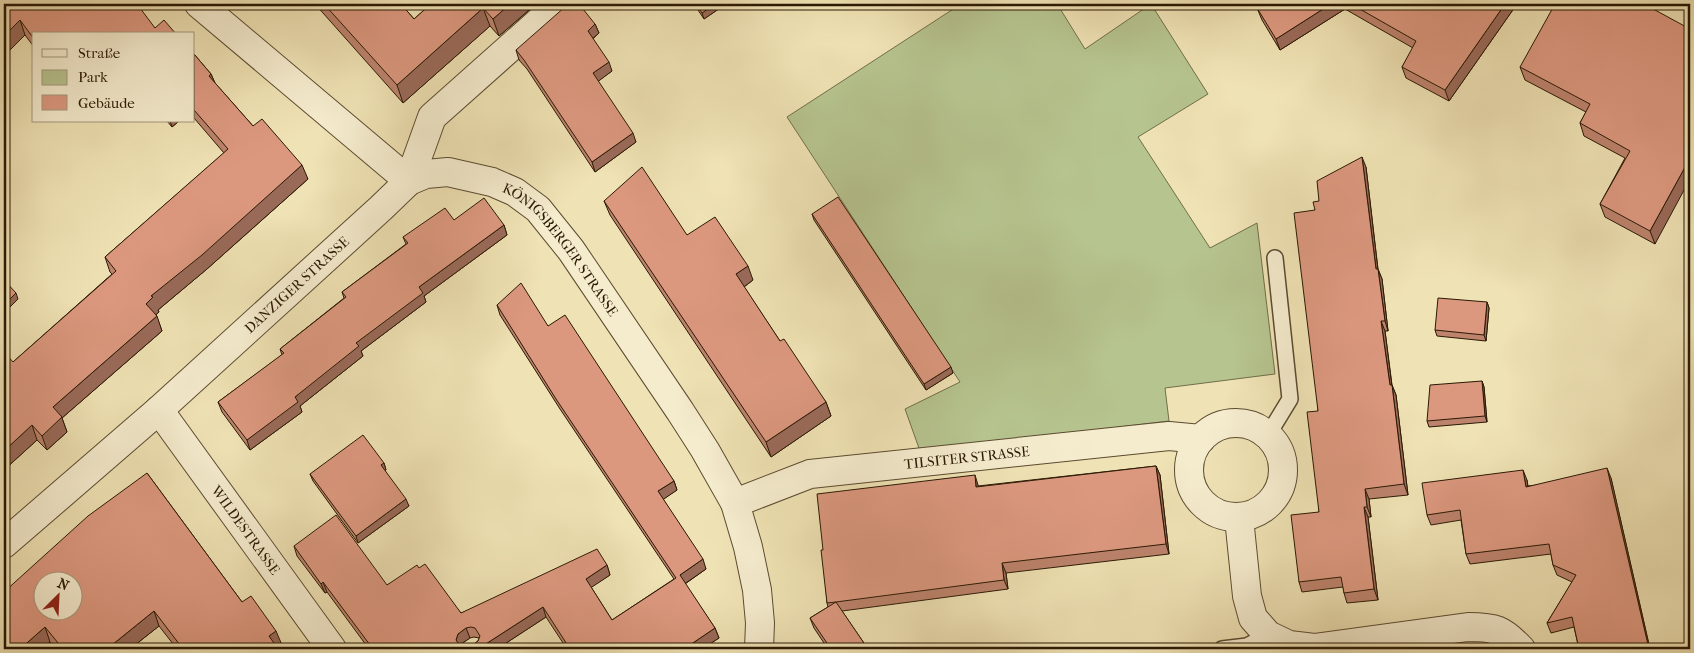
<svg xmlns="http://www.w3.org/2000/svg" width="1694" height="653" font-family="'IM FELL French Canon',serif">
	<rect width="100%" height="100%" fill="#efe2b4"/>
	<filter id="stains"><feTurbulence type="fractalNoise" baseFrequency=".004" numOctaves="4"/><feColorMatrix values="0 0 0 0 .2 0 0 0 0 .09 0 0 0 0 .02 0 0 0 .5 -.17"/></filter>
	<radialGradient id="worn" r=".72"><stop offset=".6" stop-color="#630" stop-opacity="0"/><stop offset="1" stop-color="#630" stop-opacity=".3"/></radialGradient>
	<path fill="#b6c48f" stroke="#706e4a" d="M961,4H1052L1059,7L1085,49L1151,4L1208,94L1138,137L1210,248L1257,223L1275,374L1165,388L1169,421L920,451L905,409L960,382L787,117Z"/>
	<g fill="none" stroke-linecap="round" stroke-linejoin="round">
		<defs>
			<path id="service" d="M1268,435L1290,399L1275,258
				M1222,649L1247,646L1268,635"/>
			<g id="minor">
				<path d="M199,4L409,181"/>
				<path id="s1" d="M409,181L426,174L448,172L492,182L515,192L538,209L571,250L680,411L705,450L735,503L748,547L757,590L760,623L759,649"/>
				<path id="s2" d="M159,410L332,649"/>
				<circle cx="1236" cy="470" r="47"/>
				<path id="s3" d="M735,503L810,474L1169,436L1201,439"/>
				<path d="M1239,518L1247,596L1253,618L1268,635L1289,645L1314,648L1468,627C1495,627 1502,629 1521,649"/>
				<path id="s4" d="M4,544L159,410L381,208L409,181L432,117L559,4"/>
			</g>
		</defs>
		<use href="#service" stroke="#5b4b30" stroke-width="18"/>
		<use href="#minor" stroke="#5b4b30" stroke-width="30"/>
		<use href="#service" stroke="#f5ecce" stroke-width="15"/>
		<use href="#minor" stroke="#f5ecce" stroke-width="28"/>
	</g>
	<path fill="#bd836d" stroke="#2a1904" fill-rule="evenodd" d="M4,4L155,28L34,34V47L25,35L6,54L4,52Z
		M315,4H401L414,19L431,4H536L499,36L490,26L403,103Z
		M694,4H726L704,19Z
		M1265,4H1517L1449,101L1406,78L1402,67L1413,48L1345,9L1280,50L1262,20L1257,8Z
		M1644,4L1655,244L1605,217L1600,204L1625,158L1584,136L1580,123L1586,112L1525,80L1520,67Z
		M595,24L599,33L593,39L612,71L598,81L636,142L595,172L527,69L519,60L516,50Z
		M194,54L211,74L215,83L253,126L308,179L207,269L158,310L159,312L156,315L162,331L62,418L67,432L47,450L37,440L4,470L13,362L112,274L110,272L105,257L224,153L194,118Z
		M167,121H179L172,127Z
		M1366,167L1378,269L1382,279L1388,331H1385L1392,385L1396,395L1408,495L1369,499L1371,517H1368L1378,600L1347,603L1344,593L1343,587L1302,592L1299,582L1319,512L1318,411L1315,210L1319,201Z
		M604,201L687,235L753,280L744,287L780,341L826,402L831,416L771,457L610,215Z
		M812,214L953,373L926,390L814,220Z
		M454,220L504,225L507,235L424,296L426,302L361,351L363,356L300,406L302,412L250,450L222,412L218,402L282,355L280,349L344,298L342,292L406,244L403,237Z
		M1487,302L1489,308L1486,341L1437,336L1435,330Z
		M497,305L548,326L674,481L677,490L663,499L706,569L685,584L715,628L719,638L702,649H567L546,617L497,649H369L327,592L325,593L297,556L294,546L387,585L419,568L461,613L607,565L610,575L591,587L612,620L674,579L560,409L500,315ZM474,637L479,638L478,641L470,647L465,649L460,647L461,644L470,638Z
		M1482,381L1484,387L1487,422L1429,427L1427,421Z
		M384,463L386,470L385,471L409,506L358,543L313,481L310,474Z
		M1156,466L1160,475L1169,554L1006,573L1008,589L842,611L868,649H828L814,628L810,618L828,607L827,603L823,550L978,485V486Z
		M147,473L242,602L282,645L278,648V649H177L159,626L130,649H56L50,642L4,649Z
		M1611,478L1650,649H1579L1574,627L1551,633L1547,623L1572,582L1557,575L1553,565L1551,554L1470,564L1466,554L1461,520L1431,525L1427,515L1527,480L1528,486Z"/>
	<path fill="#9a6a59" stroke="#2a1904" d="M510,4H536L499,36L493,19Z
		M715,4H726L704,19L702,13Z
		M1331,4H1343L1345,9L1280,50L1276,39Z
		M1505,4H1517L1449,101L1445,90Z
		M483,8L490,26L403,103L397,85Z
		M20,20L25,35L6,54L4,48V36Z
		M595,24L599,33L591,40L588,31Z
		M609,62L612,71L596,83L593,73Z
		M211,74L217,88L209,76Z
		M170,121H179L172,127Z
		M633,133L636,142L595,172L592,162Z
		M1362,157L1366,167L1379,279L1376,269Z
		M1690,158V179L1655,244L1650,231Z
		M302,165L308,179L207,269L158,310L159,312L151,319L146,304L151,296Z
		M504,225L507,235L424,296L426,302L361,351L363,356L300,406L302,412L250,450L247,440L419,287Z
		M748,266L753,280L741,289L736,274Z
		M1378,269L1382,279L1388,331L1385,321Z
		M16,293L18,299L4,313V305Z
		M1487,302L1489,308L1486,341L1484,335Z
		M157,316L162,331L62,418L67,432L47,450L42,436L53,407Z
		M1381,321L1385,331L1393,395L1390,385Z
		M951,367L953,373L926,390L924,384Z
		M1482,381L1484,387L1487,422L1485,416Z
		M1392,385L1396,395L1408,495L1404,484Z
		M826,402L831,416L771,457L766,442Z
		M32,425L37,440L4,470V451Z
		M384,463L386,470L384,472L381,465Z
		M1156,466L1160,475L1169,554L1166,544Z
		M1607,468L1611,478L1650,649H1649Z
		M1523,470L1527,480L1529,497L1526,487Z
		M975,475L978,485L979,496L976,487Z
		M674,481L677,490L661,501L658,491Z
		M1365,489L1369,499L1371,517L1367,507Z
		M406,499L409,506L358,543L356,536Z
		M1364,507L1368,517L1378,600L1374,589Z
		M703,559L706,569L683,585L680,575Z
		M1002,563L1006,573L1008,589L1004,580Z
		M607,565L610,575L589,589L586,579Z
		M323,582L327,592L325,593L321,584Z
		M543,607L546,617L497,649H478Z
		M154,611L159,626L130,649H107Z
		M45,627L50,642L41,649H20Z
		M466,628L470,638L461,644L460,649L456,640L458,634Z
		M715,628L719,638L702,649H684Z
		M276,631L282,645L276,649L269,636Z"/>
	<path fill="#dc987f" stroke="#2a1904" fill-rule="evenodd" d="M4,4H137L155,28L164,20L176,34H34V39L20,20L4,36Z
		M324,4H401L414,19L431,4H510L493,19L483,8L397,85Z
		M567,4H579L595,24L588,31L609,62L593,73L633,133L592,162L524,60L516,50L566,6Z
		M696,4H715L702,13Z
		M1265,4H1331L1276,39L1257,8Z
		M1351,4H1505L1445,90L1402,67L1416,41Z
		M1555,4H1644L1690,29V158L1650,231L1600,204L1630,151L1580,123L1590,104L1520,67Z
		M194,54L211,74L209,76L253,126L262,119L302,165L202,255L151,296L153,297L146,304L157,316L53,407L62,417L42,436L32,425L4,451V352L13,362L116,271L105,257L228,149L194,110Z
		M1362,157L1376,269H1378L1385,321H1381L1390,385H1392L1404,484L1365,489L1367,507H1364L1374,589L1344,593L1341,577L1299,582L1291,515L1319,512L1307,412L1318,411L1294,213L1315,210L1313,202L1319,201L1317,181Z
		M642,167L687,235L715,217L748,266L736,274L780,341L784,339L826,402L766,442L604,201Z
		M838,197L951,367L924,384L812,214Z
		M484,198L504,225L419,287L423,293L356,343L359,346L295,397L298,402L247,440L218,402L284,353L280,349L346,297L342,292L408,243L403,237L445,208L454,220Z
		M4,280L16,293L4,305Z
		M521,283L548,326L565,315L674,481L658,491L703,559L680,575L715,628L684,649H570L543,607L478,649H373L323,582L321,584L294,546L336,515L387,585L417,565L419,568L425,564L461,613L597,549L607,565L586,579L612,620L676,578L556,399L497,305ZM471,627L475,628L480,636L478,641L470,647L465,649L461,647L456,640L458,634L466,628Z
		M1438,298L1487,302L1484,335L1435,330Z
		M1482,381L1485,416L1427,421L1430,385Z
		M363,435L384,463L381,465L406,499L356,536L310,474Z
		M1156,466L1166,544L1002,563L1004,580L836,602L868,649H831L810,618L836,602L827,603L821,550H823L817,494L975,475L976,487Z
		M1607,468L1649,649H1579L1572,617L1547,623L1576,575L1553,565L1549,544L1466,554L1460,510L1427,515L1422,483L1523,470L1526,487Z
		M147,473L242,602L251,596L276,631L269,636L278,649H183L154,611L107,649H63L45,627L20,649H4V592L88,516ZM42,580H72V610H42Z"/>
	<g text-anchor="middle" stroke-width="4" stroke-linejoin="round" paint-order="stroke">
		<g font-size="14" fill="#2a1904" stroke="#f5ecce">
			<text dy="5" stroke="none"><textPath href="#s1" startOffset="184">KÖNIGSBERGER STRASSE</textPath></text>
			<text dy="5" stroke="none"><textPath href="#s4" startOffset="391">DANZIGER STRASSE</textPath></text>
			<text dy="5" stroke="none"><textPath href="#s3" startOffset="238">TILSITER STRASSE</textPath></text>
			<text dy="5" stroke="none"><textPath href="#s2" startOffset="148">WILDESTRASSE</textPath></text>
		</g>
	</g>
	<rect width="1694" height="653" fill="none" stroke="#efe2b4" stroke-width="20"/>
	<rect x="5" y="5" width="1684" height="643" fill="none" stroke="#2a1904" stroke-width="2.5"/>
	<rect x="10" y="10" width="1674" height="633" fill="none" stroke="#2a1904"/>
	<rect x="32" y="32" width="162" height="90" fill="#f5ecce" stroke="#a4987d"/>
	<rect x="42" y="49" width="25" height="8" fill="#f5ecce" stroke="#a4987d"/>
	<text x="78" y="58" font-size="15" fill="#2a1904">Straße</text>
	<rect x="42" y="70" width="25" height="15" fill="#b6c48f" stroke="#a4987d"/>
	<text x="78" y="82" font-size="15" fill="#2a1904">Park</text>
	<rect x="42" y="95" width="25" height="15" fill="#dc987f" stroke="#a4987d"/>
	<text x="78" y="108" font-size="15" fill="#2a1904">Gebäude</text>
	<g transform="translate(58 596) rotate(24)"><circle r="24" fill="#f5ecce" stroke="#a4987d"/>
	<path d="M0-4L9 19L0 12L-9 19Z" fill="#8f2418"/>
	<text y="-8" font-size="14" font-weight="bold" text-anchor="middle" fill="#2a1904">N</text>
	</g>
	<rect width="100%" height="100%" filter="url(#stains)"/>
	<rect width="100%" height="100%" fill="url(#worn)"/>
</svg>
